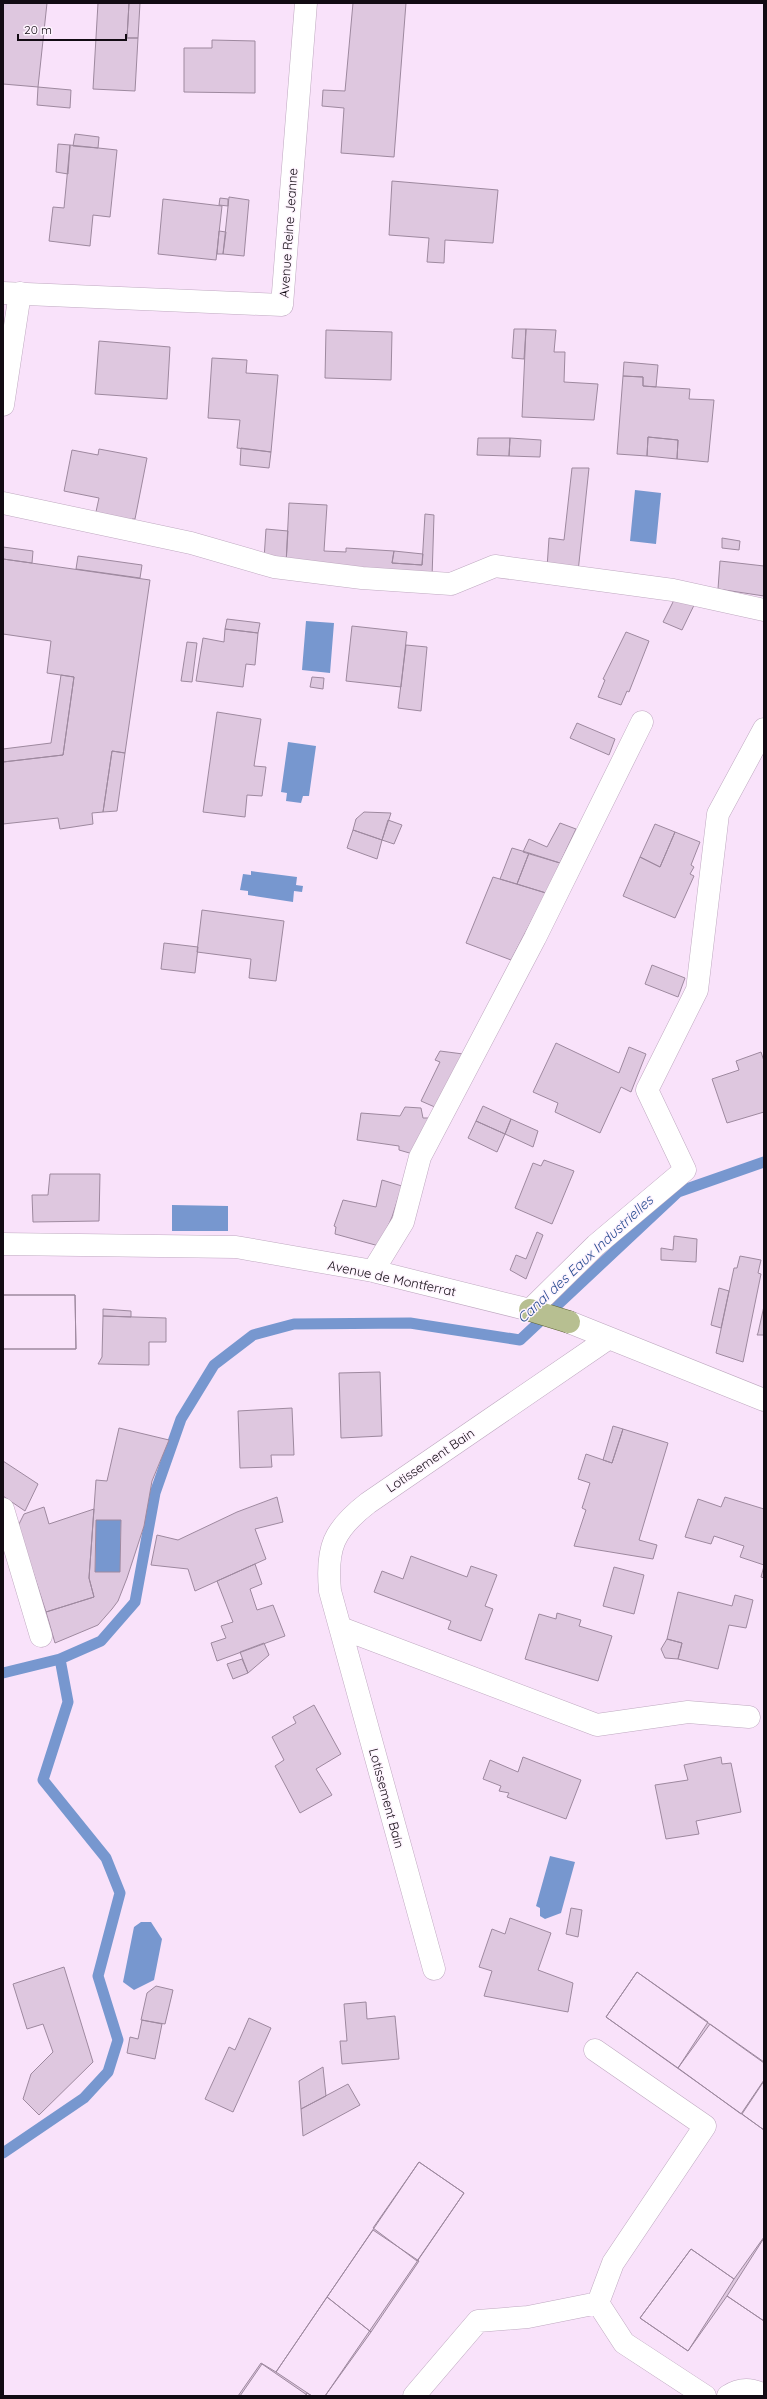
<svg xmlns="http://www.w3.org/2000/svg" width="767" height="2399" font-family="Quicksand,sans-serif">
	<rect width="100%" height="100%" fill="#f9e2fa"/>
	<path fill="#7797cf" d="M635,490L661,493L656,544L630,541Z
		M306,621L334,623L330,673L302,670Z
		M288,742L316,746L309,796H303L301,803L286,801L287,793L281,792Z
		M251,871L297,877L296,885L303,886L302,892L294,891L293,902L248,895V891L240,890L243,874L251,875Z
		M172,1205L228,1206V1231H172Z
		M96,1520H121L120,1572H95Z
		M550,1856L575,1862L561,1913L545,1919L540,1916V1908L536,1906Z
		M141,1922H151L162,1939L154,1980L134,1990L123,1982L134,1927Z"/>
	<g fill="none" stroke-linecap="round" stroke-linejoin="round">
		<path stroke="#7797cf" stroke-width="11" d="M3,1673L60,1659L101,1641L135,1602L155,1493L181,1419L214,1365L253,1335L294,1324L410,1323L520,1340L678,1192L764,1162
			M3,2153L84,2098L108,2072L118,2040L98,1976L120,1893L106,1858L43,1780L68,1702L60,1659"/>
	</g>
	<path fill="#dec7df" stroke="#9e899f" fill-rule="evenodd" d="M3,3H47L38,87L3,84Z
		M98,3H129L127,38H138L135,91L93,89Z
		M129,3H140L138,38H127Z
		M353,3H406L394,157L341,153L344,108L322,106L323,90L345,91Z
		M212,40L255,41V93L184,92V48H212Z
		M38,87L71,90L70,108L37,105Z
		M75,134L99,137L98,148L73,146Z
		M58,144L70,145L68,174L56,172Z
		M70,145L117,150L110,217L93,215L90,246L49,241L53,207L64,208Z
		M392,181L498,190L493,243L445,240L444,263L427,262L429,238L389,235Z
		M229,197L249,200L244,256L223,254Z
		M220,198L228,199V206L219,205Z
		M163,199L222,206L216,260L158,254Z
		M219,231L226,232L223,254H217Z
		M514,329H526L524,359L512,358Z
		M526,329L556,330L554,352H565L564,382L598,384L594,420L522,417Z
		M326,330L392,332L391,380L325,378Z
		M99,341L170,347L167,399L95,394Z
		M212,358L247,360L246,373L278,375L271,452L237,448L240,420L208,418Z
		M624,362L658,365L656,387L643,386V377L623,376Z
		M623,376L643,377V386L690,389L689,399L714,400L708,462L677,459L678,440L648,437L647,456L617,454Z
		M648,437L678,440L677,459L647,456Z
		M478,438H510L509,456L477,455Z
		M510,438L541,440L540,457L509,456Z
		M241,448L271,452L269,468L240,465Z
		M99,449L147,458L135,519H132L129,528L94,521L99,498L64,491L72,450L98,455Z
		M572,468H589L578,572L547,568L549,538L564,540Z
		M289,503L327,505L324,551L346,552V548L394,551L392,563L422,565L425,514L434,515L432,578L286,564Z
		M266,529L288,531L286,564L264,559Z
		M722,538L740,541L739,550L722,548Z
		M3,547L33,551L32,563L3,559Z
		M394,551L423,554L422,565L392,563Z
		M78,556L142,565L140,578L76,569Z
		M3,559L150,580L125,753L112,751L103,812L92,813L93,824L60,829L58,818L3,824V762L63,755L74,677L47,673L51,641L3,634Z
		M720,561L764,566V596L718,589Z
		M676,596L697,599L682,630L663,622Z
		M227,619L260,623L258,633L225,629Z
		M352,626L407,632L401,687L346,681Z
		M225,629L258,633L255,665L246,664L243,687L196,681L203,638L224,642Z
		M626,632L649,641L629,692L627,691L621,705L598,697L605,680L603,679Z
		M187,642L197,643L192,682L181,681Z
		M406,645L427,647L421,711L398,708Z
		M61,675L74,677L63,755L3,762V749L51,743Z
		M312,677L324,678L323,689L310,687Z
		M217,712L261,719L254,766L266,767L262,796L247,795L245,817L203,812Z
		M577,723L615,739L609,755L570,738Z
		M112,751L125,753L117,811L103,812Z
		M364,812L391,813L382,840L353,830L356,819Z
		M388,820L402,825L394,844L382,840Z
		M560,823L576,829L560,863L523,852L529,839L547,847Z
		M655,824L675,832L660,867L640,857Z
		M353,830L382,840L377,859L347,848Z
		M675,832L700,842L691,865L694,867L690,874L694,876L675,918L623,896L640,857L660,867Z
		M512,848L529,853L517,884L500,879Z
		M529,853L560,863L546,893L517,884Z
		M493,877L546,893L511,960L466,943Z
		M202,910L284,921L276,981L249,978L251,959L197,952Z
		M164,943L198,947L195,973L161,969Z
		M652,965L685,978L678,997L645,984Z
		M556,1043L619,1073L629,1047L646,1054L631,1092L621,1087L600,1133L555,1112L558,1103L533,1092Z
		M440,1051L463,1054L437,1108L421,1101L440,1062L435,1060Z
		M761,1052L764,1061V1112L727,1123L712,1079L739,1070L736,1061Z
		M483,1106L511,1119L505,1134L476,1121Z
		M405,1107L421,1108L423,1118H433L413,1154L399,1150V1146L357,1140L361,1113L400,1116Z
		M511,1119L538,1131L533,1147L505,1134Z
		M476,1121L505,1134L497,1152L468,1138Z
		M544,1160L574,1171L552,1224L515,1208L533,1163L541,1166Z
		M50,1174H100L99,1221L33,1222L32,1195H48Z
		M382,1180L402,1186L392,1217L379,1246L335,1234L336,1227L334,1226L343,1200L376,1207Z
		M537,1232L543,1235L526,1279L510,1270L516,1255L526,1259Z
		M674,1236L697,1239L696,1262L661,1260V1248L673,1250Z
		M740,1256L761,1260L758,1273L761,1274L743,1362L716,1353L734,1268H737Z
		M719,1288L729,1291L721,1328L711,1325Z
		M3,1295H75L76,1349H3Z
		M3,1295H75L76,1349H3Z
		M764,1306V1335H757L758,1333Z
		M103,1309L131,1311V1317L103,1316Z
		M103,1316L166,1318V1342H149V1365L98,1364L102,1357Z
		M380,1372L382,1436L341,1438L339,1373Z
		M292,1408L294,1455H271L272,1467L240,1468L238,1411Z
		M613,1426L623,1429L612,1463L603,1460Z
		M119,1428L169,1440L152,1481L144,1526L127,1578L118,1601L112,1609L98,1625L55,1643L46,1612L94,1597L89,1578L96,1480L107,1481ZM96,1520H121L120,1572H95Z
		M623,1429L668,1443L639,1540L657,1545L653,1559L574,1546L586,1510L582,1508L590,1483L578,1479L586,1454L612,1463Z
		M3,1461L38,1484L25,1511L3,1496Z
		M277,1497L283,1522L255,1529L266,1559L195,1591L188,1569L151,1565L157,1535L178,1540L237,1512Z
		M725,1497L764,1509V1565L740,1557L744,1546L714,1536L711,1544L685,1537L698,1499L721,1507Z
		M44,1507L49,1524L94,1509L89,1578L94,1597L46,1612L18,1526L24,1514Z
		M411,1556L467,1577L471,1566L497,1575L485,1606L493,1609L481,1641L448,1629L451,1621L374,1592L382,1571L403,1579Z
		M255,1564L262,1584L250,1589L257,1610L273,1605L285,1636L217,1661L211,1643L226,1638L221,1626L233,1622L217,1581Z
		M764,1566V1578L761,1577Z
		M614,1567L644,1575L634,1614L603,1606Z
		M678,1592L732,1606L735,1595L753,1600L746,1628L729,1625L718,1669L678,1659L682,1643L667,1639Z
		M557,1613L581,1620L579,1626L612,1636L598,1681L525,1659L539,1614L556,1619Z
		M667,1639L682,1643L678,1659L665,1658L661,1649Z
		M264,1643L269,1655L248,1673L240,1652Z
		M242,1659L248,1673L233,1679L227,1664Z
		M314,1705L341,1754L316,1769L332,1795L300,1813L275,1766L284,1760L272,1737L296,1723L293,1717Z
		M523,1757L581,1780L566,1819L507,1797L509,1793L499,1791L501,1786L483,1779L490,1760L518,1772Z
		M721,1757L722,1764L731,1763L741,1812L696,1821L699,1834L666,1839L655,1785L688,1780L684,1765Z
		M571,1908L582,1910L578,1937L566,1934Z
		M510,1918L551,1933L538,1970L573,1983L568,2012L484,1996L492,1971L479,1967L492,1929L505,1934Z
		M64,1967L93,2062L39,2115L23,2099L31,2074L53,2052L43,2024L27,2029L13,1984Z
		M637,1972L764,2063V2130L606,2017Z
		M637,1972L708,2022L678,2068L606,2017Z
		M156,1986L173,1990L165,2024L141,2020L147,1993Z
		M366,2002L367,2019L395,2016L399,2059L342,2064L340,2041H347L344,2004Z
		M249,2018L271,2028L233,2112L205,2099L229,2047L235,2050Z
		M142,2020L162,2024L155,2059L127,2053L130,2037L138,2039Z
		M710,2024L764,2062V2080L741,2114L678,2068Z
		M323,2067L326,2096L301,2109L299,2081Z
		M764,2081V2130L742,2114Z
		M348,2084L360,2105L303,2136L301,2109Z
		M419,2162L464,2193L325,2396H312L307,2393L305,2396H238L261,2363L276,2372Z
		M419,2162L464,2193L417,2261L373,2228Z
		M373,2230L419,2261L371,2332L327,2297Z
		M764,2237V2321L727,2296L688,2351L640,2318L691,2249L734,2279Z
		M764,2238V2321L727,2296Z
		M691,2249L734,2279L688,2351L640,2318Z
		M327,2297L371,2332L325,2396H312L276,2372Z
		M262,2364L307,2395L306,2396H240Z"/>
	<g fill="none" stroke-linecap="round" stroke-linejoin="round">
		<defs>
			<path id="minor" d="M3,293L282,305L306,3
				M3,405L20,293
				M3,503L191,543L274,567L362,578L451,584L495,566L673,590L764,610
				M3,1244L236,1247L373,1271L530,1310L596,1245L685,1170L647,1090L697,990L718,814L764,729
				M373,1271L403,1222L420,1157L535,938L642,722
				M569,1322L764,1400
				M3,1509L41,1636
				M341,1628L597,1725L688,1712L749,1717
				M434,1969L330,1591C326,1548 333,1530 368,1503L609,1338
				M595,2050L705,2126L613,2263L598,2303L624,2343L705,2396
				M414,2396L478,2321L528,2317L598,2303
				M728,2396C740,2388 751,2388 764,2395"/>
			<path id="major" d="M530,1310L569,1322"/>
		</defs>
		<use href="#minor" stroke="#bfa9c0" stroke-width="23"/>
		<use href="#major" stroke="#5e6435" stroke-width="23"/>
		<use href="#minor" stroke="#fff" stroke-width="22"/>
		<use href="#major" stroke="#b7bf91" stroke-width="22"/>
	</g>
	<g text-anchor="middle" stroke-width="3" stroke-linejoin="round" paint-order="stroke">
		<g font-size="13" fill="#120b13" stroke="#fef4fe">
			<text transform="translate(288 233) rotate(-86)" y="5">Avenue Reine Jeanne</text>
			<text transform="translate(392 1278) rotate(12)" y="5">Avenue de Montferrat</text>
			<text transform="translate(430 1460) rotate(-34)" y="5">Lotissement Bain</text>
			<text transform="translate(387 1798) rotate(75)" y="5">Lotissement Bain</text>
		</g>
		<g font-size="14" font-style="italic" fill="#294d92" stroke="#fef4fe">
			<text transform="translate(585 1259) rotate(-43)" y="5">Canal des Eaux Industrielles</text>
		</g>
	</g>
	<rect width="767" height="2399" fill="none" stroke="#120b13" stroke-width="8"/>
	<path d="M18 34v6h108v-6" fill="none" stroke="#120b13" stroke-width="2"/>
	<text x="24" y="34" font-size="12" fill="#120b13" stroke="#fef4fe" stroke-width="3" paint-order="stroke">20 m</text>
</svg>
